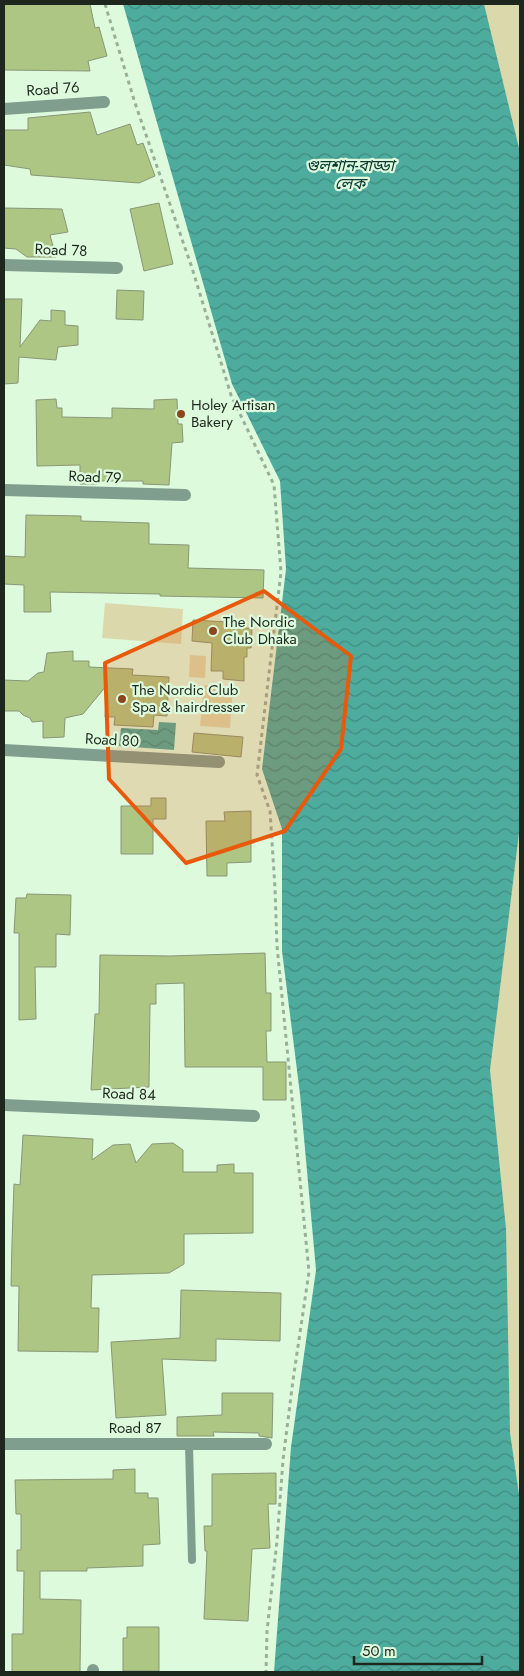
<svg xmlns="http://www.w3.org/2000/svg" width="524" height="1676" font-family="Jost,'Noto Sans Bengali',sans-serif">
	<defs>
		<pattern id="water-waves" width="16" height="10" patternUnits="userSpaceOnUse" patternTransform="scale(1.25)"><rect width="16" height="10" fill="#4eac9e"/><path d="M0 5q4-4 8 0t8 0" fill="none" stroke="#408c80"/></pattern>
	</defs>
	<rect width="100%" height="100%" fill="#defadd"/>
	<path fill="#dbd9ab" d="M480,4H520V203Z
		M105,603L183,609L181,644L102,638Z
		M190,655L206,656L205,678L189,677Z
		M204,685L233,687L230,728L200,726Z
		M520,795V1525L508,1438L487,1075L495,1014L503,964V945Z"/>
	<path fill="url(#water-waves)" d="M123,4H484L520,152V825L490,1070L506,1229L510,1433L520,1501V1672H274L291,1447L316,1270L300,1094L282,951V829L262,769L286,569L280,481L232,384Z
		M159,722L176,723L174,750L119,746L121,728L158,730Z"/>
	<path fill="#adc684" stroke="#899676" d="M4,4H90L95,28L99,27L107,56L88,61L90,71L4,70Z
		M90,112L97,135L130,124L137,145L143,143L155,176L139,183L31,175L30,169L4,165V130H28V118Z
		M159,203L173,264L144,271L130,209Z
		M4,208L62,209L68,232L50,235L56,257H27L16,249L4,248Z
		M117,290L144,291L143,320L116,319Z
		M4,299H22L20,347L40,320L51,321V310L65,311V325L78,326V345L58,347L56,360L19,357L18,383L4,384Z
		M56,399L57,408H62V417L112,418V408L154,409V400L177,399L178,424H182L183,442L172,443L169,485L143,484V481H97V484H80V465L37,466L36,400Z
		M26,515L81,516V521L149,523V544L189,545L188,568L264,570L263,598L160,596V594L50,592L51,612H24V585L4,584V556L25,557Z
		M193,620L244,623L243,628H252L251,648H247V657H244V681L223,679V671H211L212,643L192,641Z
		M73,651V661H89V667L133,669L132,675L169,677L167,716L154,715L153,727L114,725L115,717H105L107,685L83,714L65,718L64,737L43,738V721L32,722L30,718L23,715L19,711H4V680L28,681L38,673L44,672L47,653Z
		M194,733L243,737L241,757L192,752Z
		M151,798H166V819H153V854H121V806H151Z
		M251,811V862L227,863V876H207L206,821H225L224,812Z
		M27,894L71,895L70,935L56,934V967H35L36,1019L19,1020V933H14L16,898H26Z
		M265,953L266,993H271V1031H266L267,1062H286V1100H263V1067H185L184,983L156,984V1004H150L149,1087L91,1090L95,1014H99L100,955L170,956Z
		M23,1135L93,1139L92,1160L113,1145L130,1144L136,1163L152,1144L173,1143L183,1150V1172H217V1165L234,1164V1173H253V1233L184,1234V1264L169,1273L92,1275L91,1308H99L98,1352L18,1351L19,1286H11L12,1242L14,1184L20,1185Z
		M181,1290L281,1293L280,1341L216,1339V1361L162,1359L166,1415L116,1418L111,1342L180,1338Z
		M222,1393H273L272,1438L259,1436V1433L213,1432L214,1436H177V1417L222,1415Z
		M135,1469V1493H148V1498H158L160,1544L143,1545V1566L87,1568V1571H40V1599L81,1600L80,1672H12V1634H23L24,1571H17V1550H21V1514H16L15,1480L113,1479V1470Z
		M276,1473V1504H268L270,1548L252,1549L248,1621L204,1619L207,1551H205L204,1526H212V1474Z
		M127,1627H159V1671H123V1638H127Z"/>
	<g fill="none" stroke-linecap="round" stroke-linejoin="round">
		<path stroke="#99af99" stroke-width="3" stroke-dasharray="4 4" stroke-linecap="butt" d="M105,4L135,103L192,268L231,395L274,485L281,572L257,775L270,811L275,888L277,946L309,1272L293,1380L283,1460L277,1541L267,1631L266,1672"/>
		<path stroke="#7f9e8e" stroke-width="8" d="M189,1445L192,1560"/>
		<path stroke="#7f9e8e" stroke-width="12" d="M4,109L104,102
			M4,265L117,268
			M4,490L185,495
			M4,750L219,762
			M4,1105L254,1116
			M4,1444H266
			M93,1670V1672"/>
	</g>
	<path fill="#e8590c" fill-opacity="0.2" stroke="#e8590c" stroke-width="4" stroke-linejoin="round" d="M264,591L351,656L341,749L285,831L186,863L109,779L105,663Z"/>
	<g fill="#8b461d" stroke="#defadd" stroke-width="2">
		<circle cx="181" cy="414" r="5"/>
		<circle cx="213" cy="631" r="5"/>
		<circle cx="122" cy="699" r="5"/>
	</g>
	<g text-anchor="middle" stroke-width="4.5" stroke-linejoin="round" paint-order="stroke">
		<g font-size="15" fill="#1d271d" stroke="#defadd">
			<text transform="translate(53 89) rotate(-4)" y="5">Road 76</text>
			<text transform="translate(61 250) rotate(2)" y="5">Road 78</text>
			<text transform="translate(95 477) rotate(2)" y="5">Road 79</text>
			<text transform="translate(112 740) rotate(3)" y="5">Road 80</text>
			<text transform="translate(129 1094) rotate(2)" y="5">Road 84</text>
			<text x="135" y="1433">Road 87</text>
		</g>
		<g font-size="15" fill="#1d271d" stroke="#defadd" text-anchor="start">
			<text x="191" y="410">Holey Artisan<tspan x="191" dy="17">Bakery</tspan></text>
			<text x="223" y="627">The Nordic<tspan x="223" dy="17">Club Dhaka</tspan></text>
			<text x="132" y="695">The Nordic Club<tspan x="132" dy="17">Spa &amp; hairdresser</tspan></text>
		</g>
		<g font-size="16" font-style="italic" fill="#093731" stroke="#defadd">
			<text x="350" y="171">গুলশান-বাড্ডা<tspan x="350" dy="18">লেক</tspan></text>
		</g>
	</g>
	<rect width="524" height="1676" fill="none" stroke="#1d271d" stroke-width="10"/>
	<path d="M354 1656v8h128v-8" fill="none" stroke="#1d271d" stroke-width="2.5"/>
	<text x="362" y="1656" font-size="15" fill="#1d271d" stroke="#defadd" stroke-width="4" paint-order="stroke">50 m</text>
</svg>
